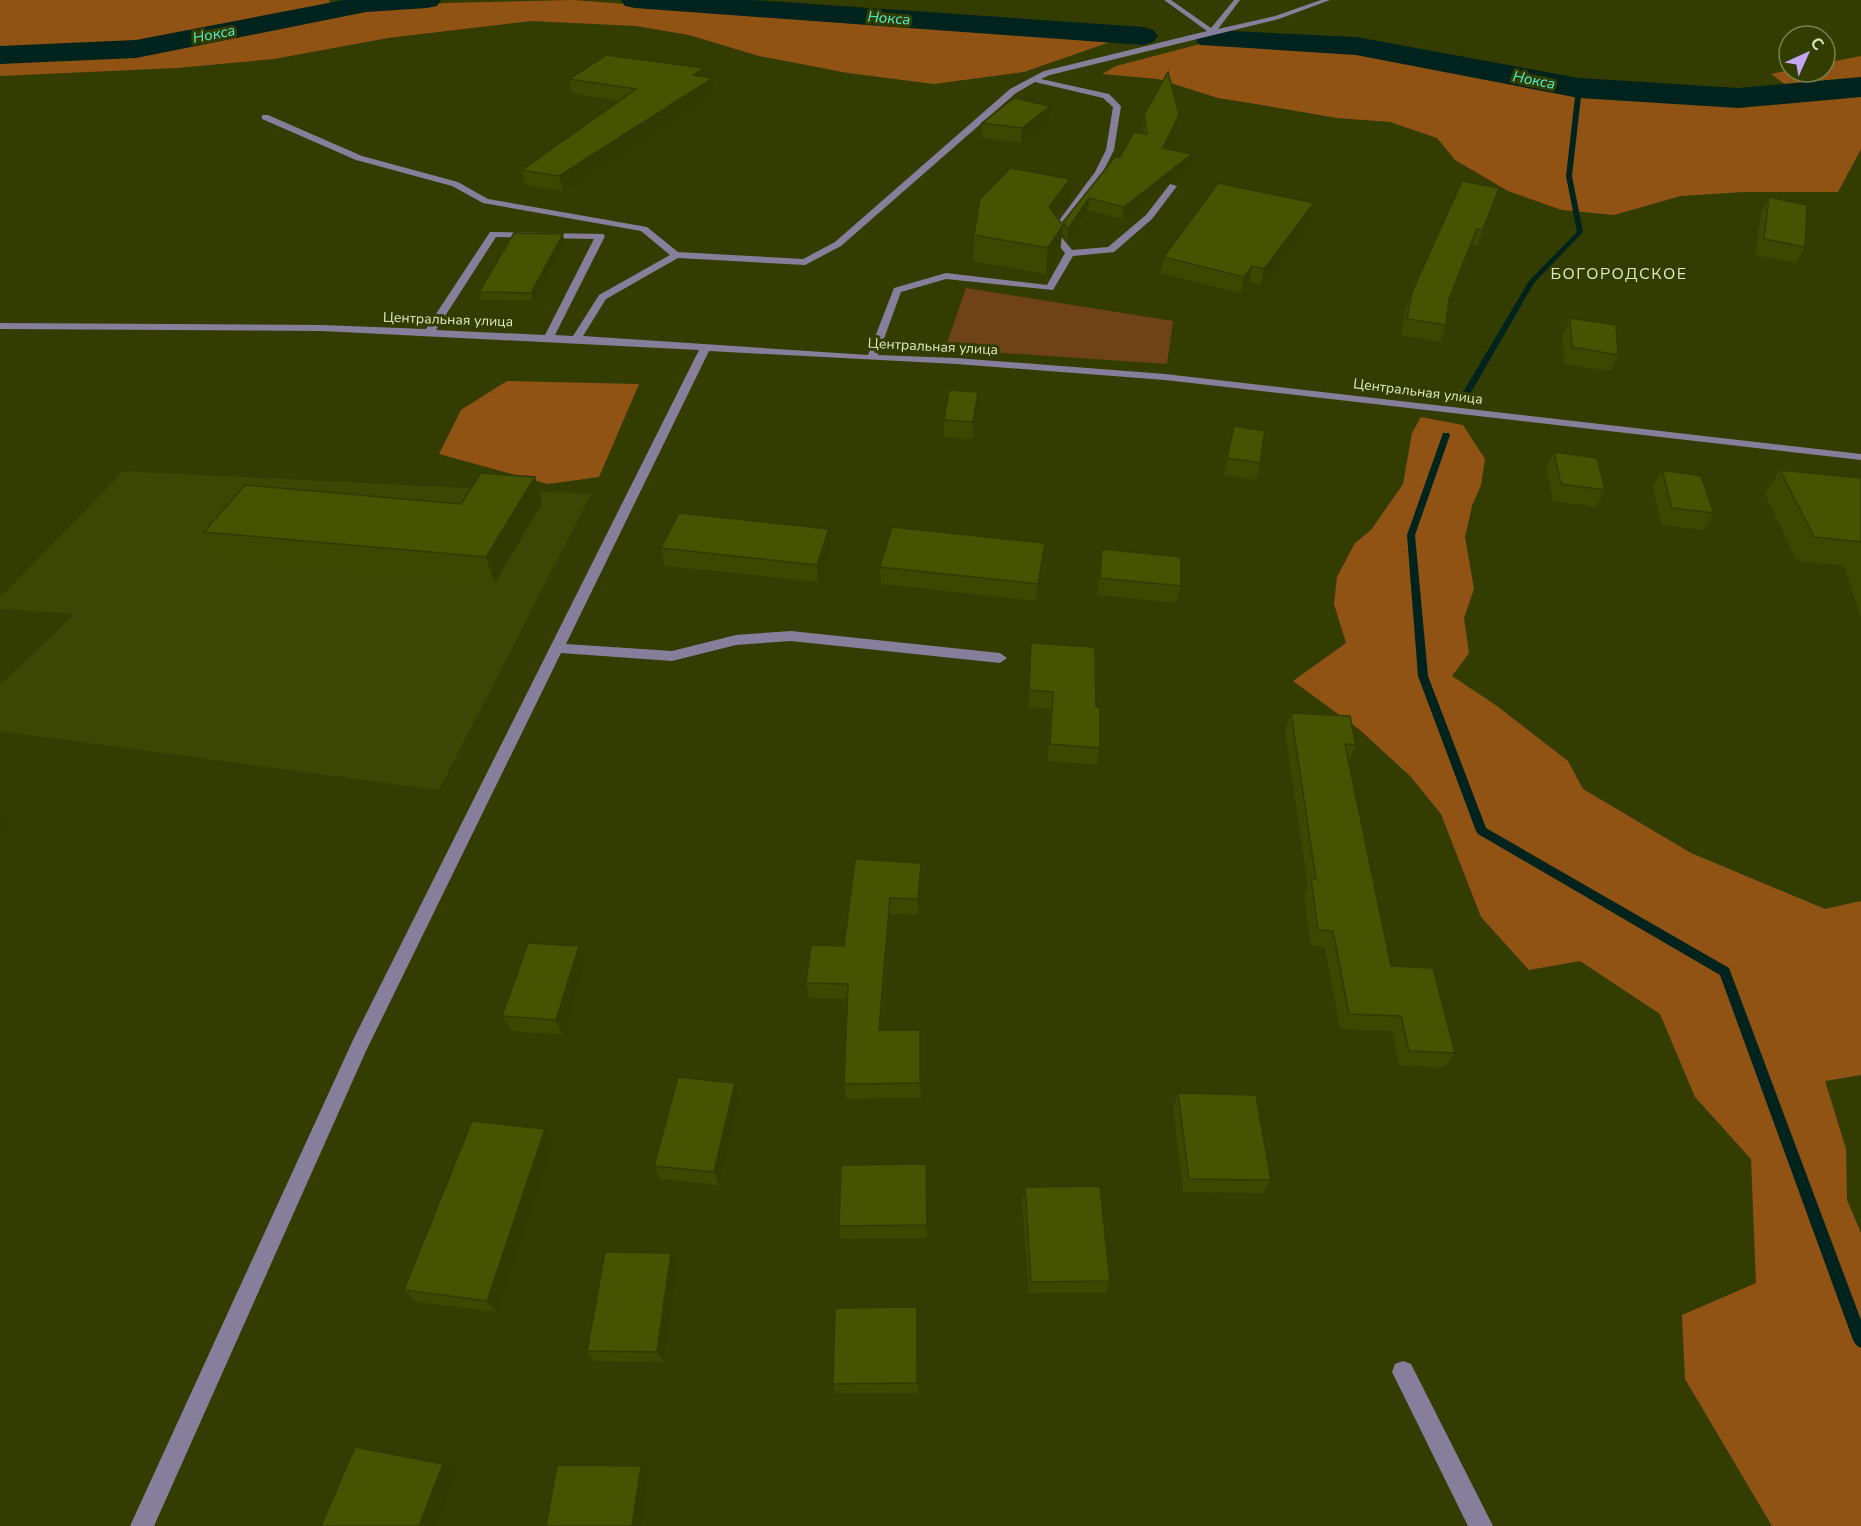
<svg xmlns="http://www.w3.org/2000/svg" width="1861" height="1526" font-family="'Nunito Sans',sans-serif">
	<rect width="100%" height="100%" fill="#333d01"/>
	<path fill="#3c4704" d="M124,471L591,494L439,790L0,731V685L75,614L0,609V597Z"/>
	<path fill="#704218" d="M966,288L1173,321L1167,364L945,349Z"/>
	<path fill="#915314" d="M0,0H328L330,1L327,7L227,31L160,40L0,50Z
		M573,0L1113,41L1024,72L934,84L848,73L759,56L689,35L636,26L531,21L388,38L274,59L177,68L0,76V62L155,50L363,11L445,3Z
		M1204,43L1348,49L1501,77L1531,86L1765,104L1814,100L1791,89L1771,74L1789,70L1825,72V63L1861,56V149L1838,192H1744L1681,196L1614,215L1562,210L1508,191L1455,160L1437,138L1390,122L1337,118L1256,104L1218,98L1158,79L1102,74L1116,66Z
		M507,381L639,384L599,477L548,484L439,454L461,410Z
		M1421,417L1463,425L1485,459L1481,485L1472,506L1465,537L1474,589L1464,618L1469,653L1452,676L1497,706L1568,761L1583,789L1691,853L1825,909L1861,901V1075L1825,1081L1846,1149L1847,1200L1861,1233V1526H1772L1685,1379L1682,1315L1756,1283L1751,1159L1695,1097L1660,1014L1580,961L1529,970L1481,917L1441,814L1410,776L1360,730L1293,681L1346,643L1334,604L1337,577L1355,543L1371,530L1403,484L1412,433Z"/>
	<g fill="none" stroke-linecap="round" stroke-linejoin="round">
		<path fill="#00231d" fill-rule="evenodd" d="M1579,86L1582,88L1572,176L1583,232L1534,283L1470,394L1463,396L1462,394L1529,281L1577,232L1566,176L1576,88Z
			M1443,433H1449L1450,435L1415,535L1428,676L1486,828L1729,968L1861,1320V1348L1856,1345L1853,1340L1720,975L1478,834L1476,831L1418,676L1407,535Z"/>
		<path fill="#00231d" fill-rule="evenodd" d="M344,0H441L437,6L427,8L366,12L136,58L0,64V46L136,40Z
			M621,0H753L1143,27L1153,30L1158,36L1153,42L1143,45L635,8L625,6Z
			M1210,30L1356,37L1579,78L1738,88L1861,77V97L1738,108L1579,98L1356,55L1200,45L1195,39L1200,33Z"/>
		<path fill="#877e9b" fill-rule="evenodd" d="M1164,0H1171L1211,28L1234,0H1240L1218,29L1275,16L1321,0H1330L1279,19L1050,75L1041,79L1109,94L1121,106L1114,150L1103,172L1059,234L1072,250L1108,247L1146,215L1170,184L1177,186L1152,219L1114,252L1073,256L1053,290L946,279L901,292L878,355L956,358L1165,374L1861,454V460L1165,380L956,364L709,351L566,644L672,651L736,635L791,631L1000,653L1007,658L1000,663L791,641L736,645L672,661L561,653L366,1051L154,1526H130L353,1040L699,350L322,331L0,329V323L322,325L426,329L490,232L603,234L605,236L555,335L573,336L599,295L670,255L641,231L483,203L452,186L356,160L262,119V115H268L362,156L458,182L488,199L647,227L678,252L803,259L835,242L1010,89L1044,71L1207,31ZM1035,82L1103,98L1113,107L1106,150L1095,172L1049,234L1065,253L1047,285L946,273L894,288L868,355L583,336L606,299L678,258L805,265L841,246L1016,93ZM496,237L594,239L545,335L436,330Z
			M1403,1361L1411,1364L1493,1526H1468L1392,1372L1395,1364Z"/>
	</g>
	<path fill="#3c4700" d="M706,77L713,78L714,92L563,191L525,185L522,170L620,101L572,93L569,79Z
		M1050,106L1049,120L1021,143L982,138V123Z
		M1144,115L1177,126L1166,149L1190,165L1123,219L1088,210L1067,241L1062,234L1060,251L1046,274L973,261L974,235L1068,204L1058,219L1063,225V222L1120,157L1144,133L1143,126Z
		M1499,188L1477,246L1472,245L1449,302L1446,325L1440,342L1401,335L1406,308L1412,292Z
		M1769,197L1805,247L1796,263L1755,255L1761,213Z
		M1311,219L1261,285L1249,282L1241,293L1161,273L1164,257Z
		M563,234L564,242L533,301L481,300L479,292Z
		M1570,318L1618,355L1610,371L1564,364L1563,335Z
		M977,408L973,439L944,437V420Z
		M1234,426L1260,463L1256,480L1224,475Z
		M1554,452L1605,490L1596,507L1553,501L1546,469Z
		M1662,470L1714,513L1703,530L1662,525L1652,487Z
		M1780,470L1861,478V618L1844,566L1797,561L1765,494Z
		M535,477L542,503L495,583L219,557L204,532L461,504Z
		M829,529L831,546L818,582L665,566L661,548Z
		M1102,549L1181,586L1177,603L1097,595Z
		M1043,560L1036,601L881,584L880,567Z
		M1031,643L1096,707L1100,748L1097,765L1048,761L1051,709L1028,707Z
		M1291,713L1356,745L1349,761L1391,966L1455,1053L1444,1068L1399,1065L1392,1031L1340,1029L1325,947L1311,946L1304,895L1308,887L1285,730Z
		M921,863V879L918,915L890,914L882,1030H920L921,1098L846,1099L844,1084L848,999L809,998L806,983L844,946Z
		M585,962L563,1035L511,1031L502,1016Z
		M735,1083L739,1097L719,1185L660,1179L654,1166Z
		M1178,1093L1271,1180L1263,1193L1183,1192L1173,1107Z
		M553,1143L497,1312L417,1302L404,1290Z
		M926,1164L927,1238L841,1239L839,1226Z
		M1025,1187L1110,1281L1106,1293H1029L1022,1200Z
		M671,1253L677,1265L664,1362L595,1361L587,1351Z
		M917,1307L918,1393H835L833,1384Z"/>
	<path fill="#313a00" d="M704,68L706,82L693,75Z
		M713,78L714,92L563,191L559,176Z
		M1050,106L1049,120L1021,143L1022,128Z
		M1179,115L1177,126L1161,159L1163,148Z
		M1192,154L1190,165L1123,219L1124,207Z
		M1070,179L1068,204L1047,233L1049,207Z
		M1089,198L1088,210L1067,241L1068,229Z
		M1314,203L1311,219L1261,285L1264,269Z
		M1063,225L1060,251L1046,274L1048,248Z
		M1477,229L1472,245L1443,315L1449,299Z
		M563,234L564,242L533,301L531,293Z
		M1252,266L1249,282L1241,293L1244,277Z
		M978,392L977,408L973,439V422Z
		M535,477L542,503L495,583L486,557Z
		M829,529L831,546L818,582L817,565Z
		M1045,543L1043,560L1036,601L1038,584Z
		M0,816L7,824L0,833Z
		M921,863V879L918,915V899Z
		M890,898V914L880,1045L879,1030Z
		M579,946L585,962L563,1035L556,1020Z
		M735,1083L739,1097L719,1185L714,1172Z
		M545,1129L553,1143L497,1312L487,1301Z
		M671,1253L677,1265L664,1362L657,1352Z
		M443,1464L456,1472L435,1526H419Z
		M641,1466L648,1473L641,1526H632Z"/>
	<path fill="#465300" stroke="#313a00" stroke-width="1.5" d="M606,55L704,68L693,75L713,78L559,176L522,170L636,89L569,79Z
		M1168,72L1179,115L1163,148L1192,154L1124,207L1089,198L1068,229L1063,222L1115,157H1120L1134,132L1147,134L1144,115Z
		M1014,98L1050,106L1022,128L982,123Z
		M1010,168L1070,179L1049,207L1063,225L1048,248L974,235L980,199Z
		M1462,181L1499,188L1483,230L1477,229L1449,299L1446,325L1407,319L1412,292Z
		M1218,183L1314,203L1264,269L1252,266L1244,277L1164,257Z
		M1769,197L1807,205L1805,247L1764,239Z
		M514,233L563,234L531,293L479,292Z
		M1570,318L1616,325L1618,355L1572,347Z
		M949,390L978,392L973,422L944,420Z
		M1234,426L1265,431L1260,463L1227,458Z
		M1554,452L1597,458L1605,490L1561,484Z
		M1662,470L1701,476L1714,513L1672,508Z
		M1780,470L1861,478V542L1814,537Z
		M481,473L535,477L486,557L204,532L245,485L461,504Z
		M679,513L829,529L817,565L661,548Z
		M892,527L1045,543L1038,584L880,567Z
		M1102,549L1181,557V586L1100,578Z
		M1031,643L1095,647L1096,707H1100V748L1050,744L1053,692L1029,690Z
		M1291,713L1350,716L1356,745L1345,744L1391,966L1433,968L1455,1053L1409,1051L1401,1016L1349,1014L1333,931L1318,930L1311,879H1316Z
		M855,859L921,863L918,899L890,898L879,1030H920V1083L844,1084L848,984L806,983L811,945L844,946Z
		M528,943L579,946L556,1020L502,1016Z
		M678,1077L735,1083L714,1172L654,1166Z
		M1178,1093L1256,1095L1271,1180L1189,1179Z
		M472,1121L545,1129L487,1301L404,1290Z
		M926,1164L927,1225L839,1226L841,1165Z
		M1100,1186L1110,1281L1031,1282L1025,1187Z
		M605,1252L671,1253L657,1352L587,1351Z
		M917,1307V1383L833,1384L835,1308Z
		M355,1447L443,1464L419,1526H321Z
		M557,1465L641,1466L632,1526H546Z"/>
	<g text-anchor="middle" stroke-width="6" stroke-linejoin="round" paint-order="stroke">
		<g font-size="14" fill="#dee8c4" stroke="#333d01">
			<text transform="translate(448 319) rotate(2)" y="5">Центральная улица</text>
			<text transform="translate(933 346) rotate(3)" y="5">Центральная улица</text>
			<text transform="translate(1418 391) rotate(7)" y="5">Центральная улица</text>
		</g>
		<g font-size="15" font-style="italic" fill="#4bf1d6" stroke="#333d01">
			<text transform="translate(889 18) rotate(4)" y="5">Нокса</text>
			<text transform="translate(214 34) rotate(-11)" y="5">Нокса</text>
			<text transform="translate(1534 80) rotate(11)" y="5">Нокса</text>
		</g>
		<g font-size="16" letter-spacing="1.5" fill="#dee8c4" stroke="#333d01">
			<text x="1619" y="279">БОГОРОДСКОЕ</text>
		</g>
	</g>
	<g transform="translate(1807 54) rotate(45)"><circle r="28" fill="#333d01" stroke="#77814f" stroke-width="1.5"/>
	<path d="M0-4.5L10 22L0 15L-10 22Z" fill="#c1a8f3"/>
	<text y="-9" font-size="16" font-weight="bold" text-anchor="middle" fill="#dee8c4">С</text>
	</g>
</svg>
